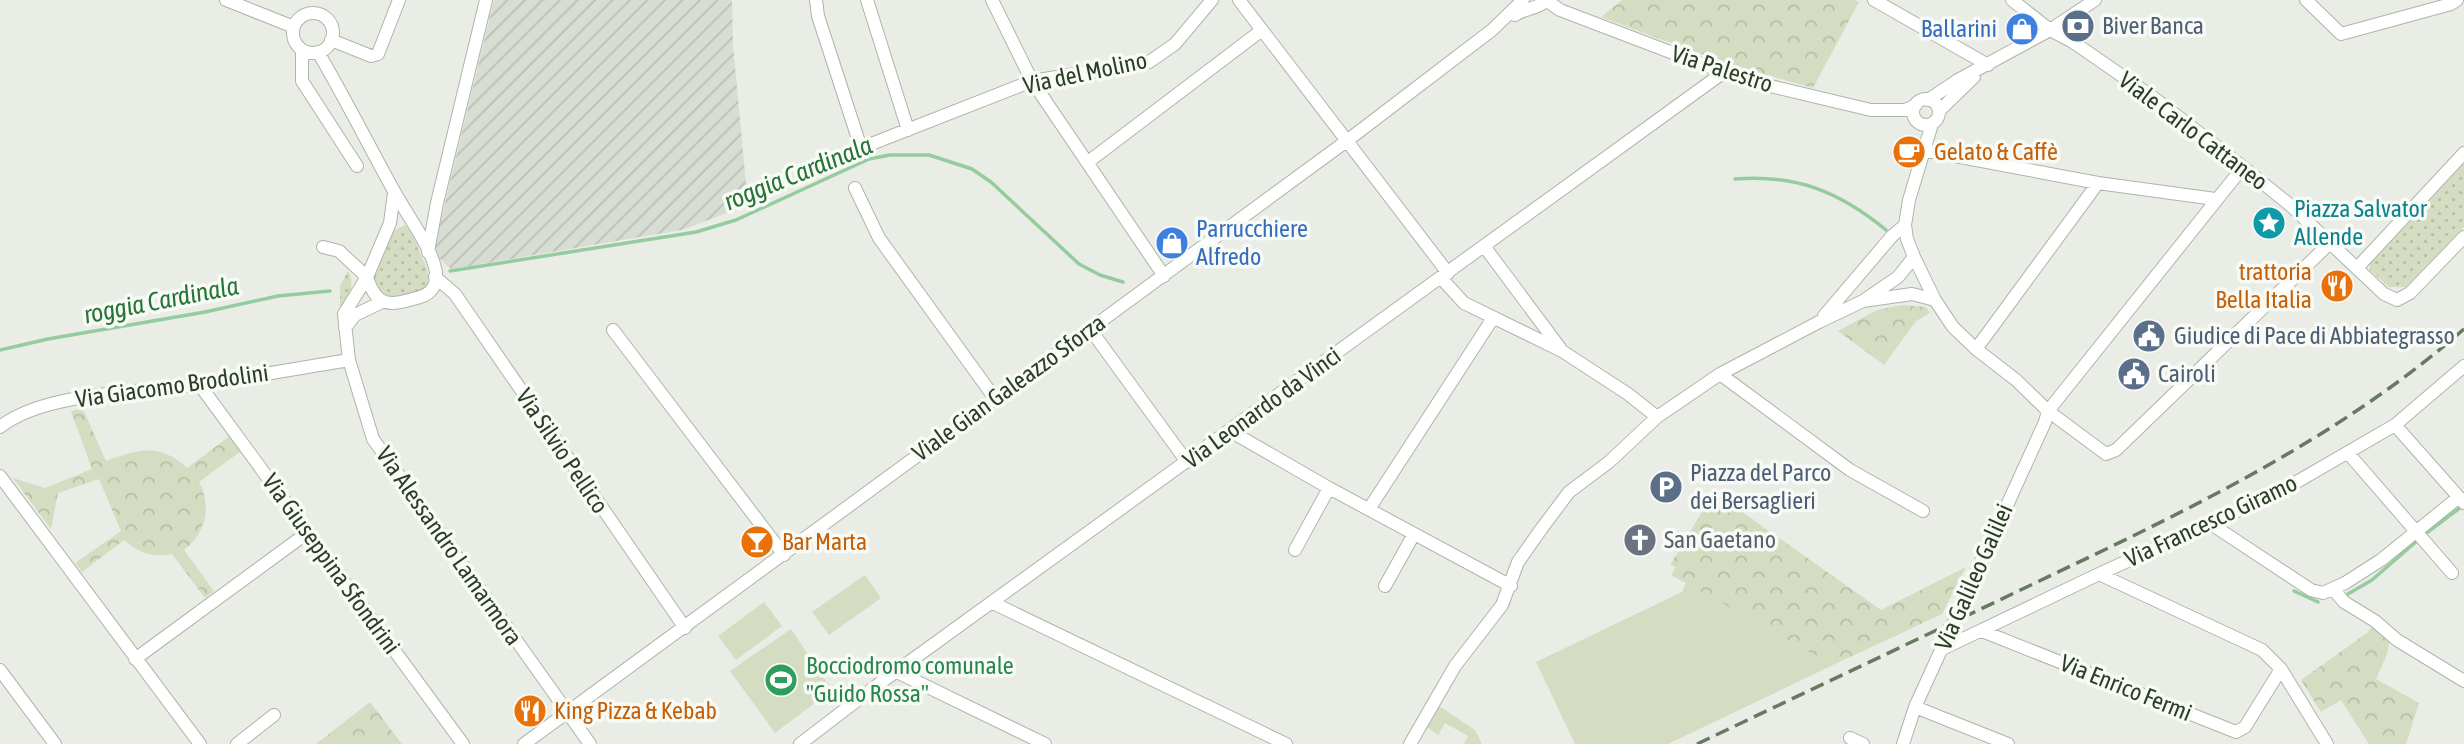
<svg xmlns="http://www.w3.org/2000/svg" width="2464" height="744" viewBox="0 0 2464 744" font-family="'Asap Condensed',sans-serif">
<defs>
<pattern id="industrial-furrows" width="10" height="10" patternUnits="userSpaceOnUse" patternTransform="scale(1.75)"><rect width="10" height="10" fill="#d8ddd4"/><path d="M-1 1l2-2M0 10L10 0M9 11l2-2" fill="none" stroke="#babfb6"/></pattern>
<pattern id="grass-dots" width="8" height="8" patternUnits="userSpaceOnUse" patternTransform="scale(1.75)"><rect width="8" height="8" fill="#d4dcc1"/><path d="M2 2h.1M6 6h.1" fill="none" stroke="#b6bea6" stroke-width="1.8" stroke-linecap="round"/></pattern>
<pattern id="forest-crowns" width="20" height="18" patternUnits="userSpaceOnUse" patternTransform="scale(1.75)"><rect width="20" height="18" fill="#d4dcc1"/><path d="M2 6a3 3 0 1 1 6 0M12 15a3 3 0 1 1 6 0" fill="none" stroke="#b6bea6"/></pattern>
</defs>
<rect width="100%" height="100%" fill="#e9ede6"/>
<path fill="url(#industrial-furrows)" d="M494,0H732L733,45L748,205L682,230L451,269L437,256L435,244Z"/>
<path fill="url(#grass-dots)" d="M2464,163V227L2406,287H2389L2370,270V264Z
M405,225C413,233 416,242 420,253C424,262 431,274 427,283C421,301 372,306 374,278C375,272 379,264 382,258C387,242 388,232 405,225Z
M348,271C357,287 347,298 340,312V286Z"/>
<path fill="url(#forest-crowns)" d="M1622,0H1854L1859,2L1813,88L1725,63L1601,17Z
M1902,305L1926,307L1930,313L1916,321L1884,365L1838,331L1877,310Z
M83,409L106,461C138,450 159,442 187,468L230,436L241,451L199,482C212,507 206,533 184,550L214,591L205,598L172,554C152,558 139,553 124,540L82,572L75,563L121,531L99,479L58,493L51,529L13,478L45,488L92,469L71,411Z
M1714,492L1881,610L1966,567L1942,614L1833,665L1671,575L1676,567L1670,565Z
M2373,625L2390,638L2387,654L2376,679L2419,703L2406,744H2369L2341,700L2321,712L2301,680L2367,633Z
M370,702L402,744H316Z"/>
<path fill="#d4dcc1" d="M865,575L881,598L829,635L812,612Z
M1686,583L1833,665L1668,744H1575L1536,662L1682,592Z
M764,602L782,626L736,660L718,636Z
M791,629L832,690L775,733L730,671Z
M1439,706L1475,730L1482,744H1464L1468,736L1445,723L1433,744L1438,735L1427,727Z"/>
<g fill="none" stroke-linecap="round" stroke-linejoin="round">
<path stroke="#94cc9f" stroke-width="3.5" d="M1735,179C1796,174 1840,192 1886,230
M450,271L696,232L736,220L869,159L890,155H929L972,169L991,182L1079,264L1100,275L1123,282
M0,350L48,339L205,312L278,296L330,291
M2425,534L2461,507
M2294,591L2318,602
M2348,594L2372,580L2418,540"/>
<defs>
<path id="minor" d="M226,0L294,27
M816,0L818,16L861,148L1032,81L1149,62L1175,44L1212,0
M867,0L908,130
M992,0L1032,81L1164,276
M1239,0L1448,273
M1546,0L1560,10L1741,79L1871,110H1905L1916,105
M1874,0L1988,65
M2012,0L2050,30L2073,42L2154,98L2243,167L2290,205L2384,294L2397,300L2410,293L2464,237
M2306,0L2341,34L2451,4L2457,0
M293 33a20 20 0 1 1 40 0a20 20 0 1 1-40 0Z
M1515,15C1525,8 1539,9 1546,0
M331,40L371,56L378,54L399,0
M302,50V81L357,166
M318,52C345,98 369,146 395,193C407,215 433,249 436,273C437,285 431,294 420,297C392,305 377,310 367,277
M1913 112a13 13 0 1 1 26 0a13 13 0 1 1-26 0Z
M1928,100L1958,80L2050,30L2095,0
M1939,111L1974,77
M1932,124L1909,200L1905,225L1907,239L1914,257L1935,300L1953,327L1976,349L2016,380L2048,411L2106,454L2116,450L2331,242
M1923,150L2098,183L2215,199
M1088,162L1262,30
M855,188L879,238L996,400
M394,193L390,223L367,277L344,314L349,360L373,439L590,744
M1484,246L1560,348
M323,247L339,251L367,277
M428,252L437,203L486,0
M2357,268L2464,153
M435,277L455,294L685,628
M1441,278L1464,303L1562,351L1628,394L1657,417
M1866,299L1898,277L1914,257
M1824,316L1892,236L1905,225
M345,328L355,315L382,302
M1090,329L1187,462
M613,330L784,555
M1976,349L2098,183
M1720,374L1850,470L1923,511
M199,384L463,744
M2395,425L2464,503
M0,427C45,391 143,393 201,384C251,377 300,368 349,360
M1230,431L1329,488L1511,586
M2348,453L2452,573
M0,476L200,744
M1369,509L1493,318
M2211,524L2311,590L2323,593L2345,583L2381,560L2459,497
M1295,550L1329,488
M2099,574L2262,650L2281,669L2327,744
M1385,586L1414,534
M2333,589L2344,602L2375,621L2397,640L2464,681
M993,603L1286,744
M1982,631L2236,732L2245,727L2281,669
M1942,649L2099,574L2281,491L2395,425L2464,366
M135,659L307,533
M0,670L55,744
M897,672L1045,744
M1915,707L2008,744
M1850,738L1863,744
M237,744L274,715
M524,744L1348,140L1492,30L1523,0
M800,744L876,686L1724,72
M1410,744L1455,666L1502,605L1518,562L1542,528L1569,492L1609,462L1657,417L1720,374L1819,322L1863,301L1912,294L1935,300
M1903,744L1915,707L2045,422L2048,411L2243,167"/>
</defs>
<use href="#minor" stroke="#adb5a9" stroke-width="14"/>
<use href="#minor" stroke="#fff" stroke-width="12"/>
<path stroke="#677961" stroke-width="3.5" stroke-dasharray="14 7" stroke-linecap="butt" d="M1697,744C1817,687 1937,630 2056,573C2199,505 2344,434 2464,329"/>
</g>
<defs>
<symbol id="bank-disc" viewBox="-11 -11 22 22"><circle r="9.5" fill="#5c6f8a" stroke="#f8faf6"/><path d="M-6-4H6V4H-6ZM0-2.3a2.3 2.3 0 1 0 0 4.6a2.3 2.3 0 1 0 0-4.6Z" fill="#fff"/></symbol>
<symbol id="shop-disc" viewBox="-11 -11 22 22"><circle r="9.5" fill="#3f7fe0" stroke="#f8faf6"/><path d="M-5-2.5h2.3a2.7 3.5 0 0 1 5.4 0H5L5.5 6h-11ZM-1.5-2.5h3a1.5 2.3 0 0 0-3 0Z" fill="#fff"/></symbol>
<symbol id="cafe-disc" viewBox="-11 -11 22 22"><circle r="9.5" fill="#e8710a" stroke="#f8faf6"/><path d="M-5.5-4.5H6V0H3Q3 3.5 0 3.5H-2.5Q-5.5 3.5-5.5 0ZM3-3.2v2h1.7v-2ZM-6 4.5H4V6H-6Z" fill="#fff"/></symbol>
<symbol id="sight-disc" viewBox="-11 -11 22 22"><circle r="9.5" fill="#0f9aa8" stroke="#f8faf6"/><path d="M0-6L1.8-2.2L6-1.7L2.9 1.2L3.7 5.4L0 3.3L-3.7 5.4L-2.9 1.2L-6-1.7L-1.8-2.2Z" fill="#fff"/></symbol>
<symbol id="restaurant-disc" viewBox="-11 -11 22 22"><circle r="9.5" fill="#e8710a" stroke="#f8faf6"/><path d="M-5-6h1v4h1v-4h1v4h1v-4h1v5L-1.5 .5V6h-2V.5L-5-1ZM5-6V6H3V1.5H1.5Q1.5-4 5-6Z" fill="#fff"/></symbol>
<symbol id="civic-disc" viewBox="-11 -11 22 22"><circle r="9.5" fill="#5c6f8a" stroke="#f8faf6"/><path d="M-.6-6.5H3V-4.5H.6V-3L4-1V1h2V6H-6V1h2V-1L-.6-3ZM-1.2 2.5V6h2.4V2.5Z" fill="#fff"/></symbol>
<symbol id="parking-disc" viewBox="-11 -11 22 22"><circle r="9.5" fill="#5c6f8a" stroke="#f8faf6"/><path d="M-3.5-5.5H1a3.5 3.5 0 0 1 0 7H-1V5.5H-3.5ZM-1-3.4V-.6H.8a1.4 1.4 0 0 0 0-2.8Z" fill="#fff"/></symbol>
<symbol id="church-disc" viewBox="-11 -11 22 22"><circle r="9.5" fill="#6b7280" stroke="#f8faf6"/><path d="M-1.2-6h2.4v3.5h3.3v2.4h-3.3V6h-2.4V-.1h-3.3v-2.4h3.3Z" fill="#fff"/></symbol>
<symbol id="bar-disc" viewBox="-11 -11 22 22"><circle r="9.5" fill="#e8710a" stroke="#f8faf6"/><path d="M-6-5H6L.8 .8V4.5H3.5V6h-7V4.5H-.8V.8Z" fill="#fff"/></symbol>
<symbol id="stadium-disc" viewBox="-11 -11 22 22"><circle r="9.5" fill="#2e9e5b" stroke="#f8faf6"/><path d="M0-5a6.5 5 0 1 0 0 10a6.5 5 0 1 0 0-10ZM-3.5-1.8h7v3.6h-7Z" fill="#fff"/></symbol>
</defs>
<g fill-rule="evenodd">
<use href="#bank-disc" x="2059" y="7" width="38" height="38"/>
<use href="#shop-disc" x="2003" y="10" width="38" height="38"/>
<use href="#cafe-disc" x="1890" y="133" width="38" height="38"/>
<use href="#sight-disc" x="2250" y="204" width="38" height="38"/>
<use href="#shop-disc" x="1153" y="224" width="38" height="38"/>
<use href="#restaurant-disc" x="2318" y="267" width="38" height="38"/>
<use href="#civic-disc" x="2130" y="317" width="38" height="38"/>
<use href="#civic-disc" x="2115" y="355" width="38" height="38"/>
<use href="#parking-disc" x="1647" y="468" width="38" height="38"/>
<use href="#church-disc" x="1621" y="521" width="38" height="38"/>
<use href="#bar-disc" x="738" y="523" width="38" height="38"/>
<use href="#stadium-disc" x="762" y="661" width="38" height="38"/>
<use href="#restaurant-disc" x="511" y="692" width="38" height="38"/>
</g>
<g text-anchor="middle" stroke-width="7" stroke-linejoin="round" paint-order="stroke">
<g font-size="24" fill="#4e5e75" stroke="#f8faf6" text-anchor="start">
<text x="2102" y="34">Biver Banca</text>
<text x="2174" y="344">Giudice di Pace di Abbiategrasso</text>
<text x="2158" y="382">Cairoli</text>
<text x="1690" y="481">Piazza del Parco<tspan x="1690" dy="28">dei Bersaglieri</tspan></text>
</g>
<g font-size="24" fill="#366cbe" stroke="#f8faf6" text-anchor="end">
<text x="1997" y="37">Ballarini</text>
<text x="1196" y="237" text-anchor="start">Parrucchiere<tspan x="1196" dy="28">Alfredo</tspan></text>
</g>
<g font-size="24" fill="#2c3e26" stroke="#f8faf6">
<text transform="translate(1722 69) rotate(18)" y="8">Via Palestro</text>
<text transform="translate(1085 73) rotate(-12)" y="8">Via del Molino</text>
<text transform="translate(2193 131) rotate(37)" y="8">Viale Carlo Cattaneo</text>
<text transform="translate(172 386) rotate(-8)" y="8">Via Giacomo Brodolini</text>
<text transform="translate(1009 388) rotate(-36)" y="8">Viale Gian Galeazzo Sforza</text>
<text transform="translate(1262 408) rotate(-36)" y="8">Via Leonardo da Vinci</text>
<text transform="translate(562 451) rotate(56)" y="8">Via Silvio Pellico</text>
<text transform="translate(2211 521) rotate(-25)" y="8">Via Francesco Giramo</text>
<text transform="translate(449 546) rotate(55)" y="8">Via Alessandro Lamarmora</text>
<text transform="translate(331 564) rotate(54)" y="8">Via Giuseppina Sfondrini</text>
<text transform="translate(1974 577) rotate(-66)" y="8">Via Galileo Galilei</text>
<text transform="translate(2126 688) rotate(22)" y="8">Via Enrico Fermi</text>
</g>
<g font-size="24" fill="#c56008" stroke="#f8faf6" text-anchor="start">
<text x="1934" y="160">Gelato &amp; Caffè</text>
<text x="2312" y="280" text-anchor="end">trattoria<tspan x="2312" dy="28">Bella Italia</tspan></text>
<text x="782" y="550">Bar Marta</text>
<text x="554" y="719">King Pizza &amp; Kebab</text>
</g>
<g font-size="24" fill="#0d838f" stroke="#f8faf6" text-anchor="start">
<text x="2294" y="217">Piazza Salvator<tspan x="2294" dy="28">Allende</tspan></text>
</g>
<g font-size="24" fill="#5b616d" stroke="#f8faf6" text-anchor="start">
<text x="1664" y="548">San Gaetano</text>
</g>
<g font-size="24" fill="#27864d" stroke="#f8faf6" text-anchor="start">
<text x="806" y="674">Bocciodromo comunale<tspan x="806" dy="28">"Guido Rossa"</tspan></text>
</g>
<g font-size="26" font-style="italic" fill="#267436" stroke="#f8faf6">
<text transform="translate(798 173) rotate(-22)" y="9">roggia Cardinala</text>
<text transform="translate(161 300) rotate(-11)" y="9">roggia Cardinala</text>
</g>
</g>
</svg>
